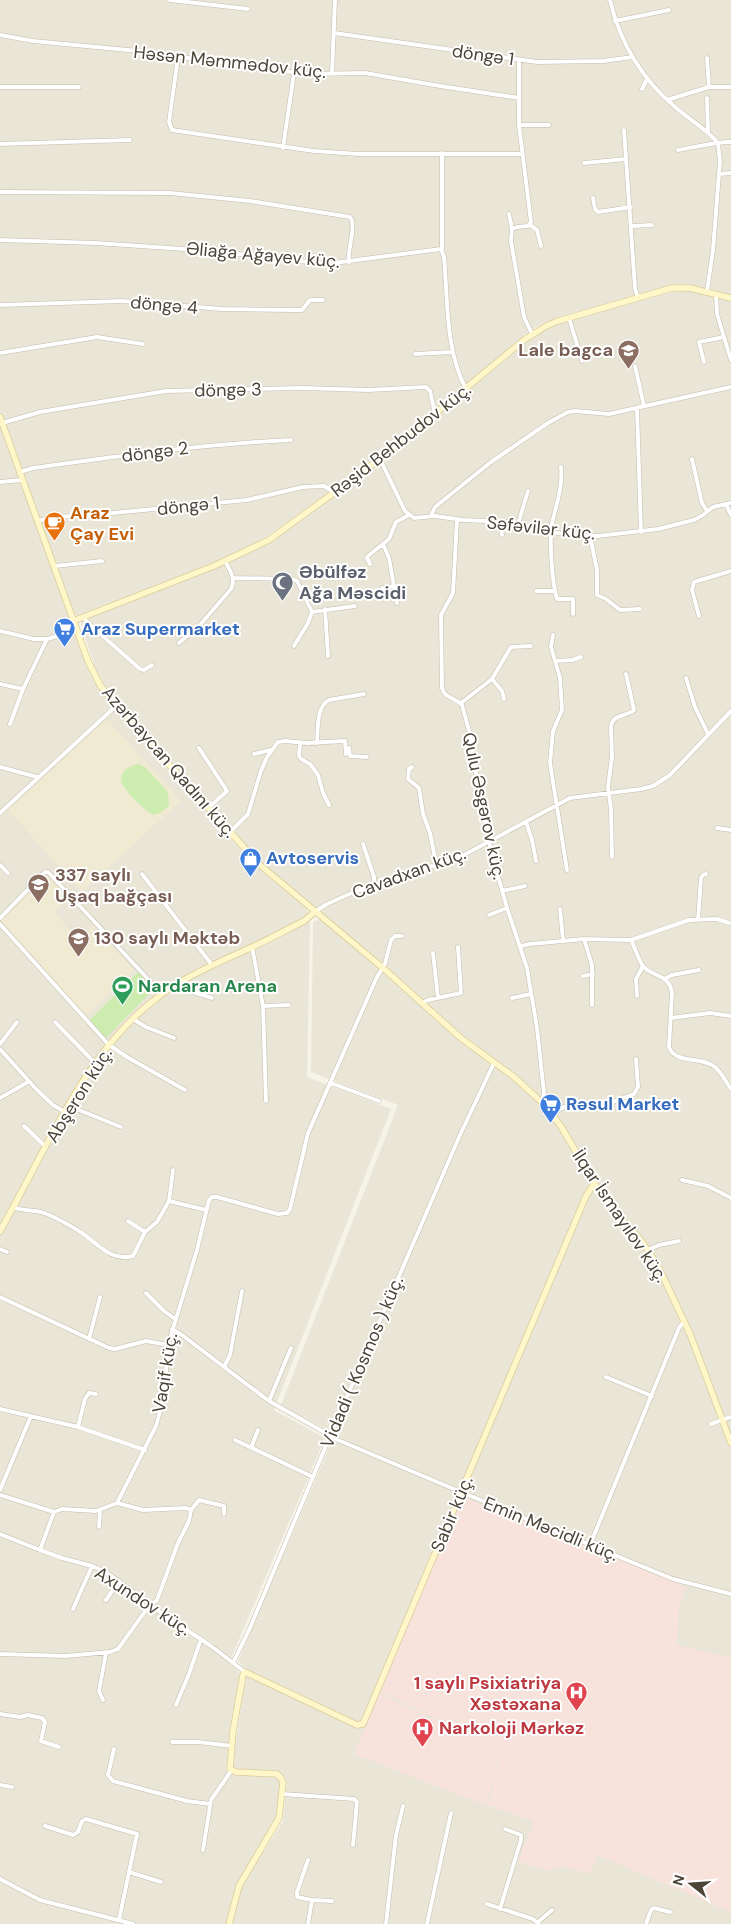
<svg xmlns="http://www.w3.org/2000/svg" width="731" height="1924" viewBox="0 0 731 1924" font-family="'DM Sans',sans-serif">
<rect width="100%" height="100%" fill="#f6f3e9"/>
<path fill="#eae6d7" d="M0,0H731V295L700,287L677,284L562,316L542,323L525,334L478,376L362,469L273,532L251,546L226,558L70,618L90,674L112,706L0,810Z
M692,290L731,300V1924H232L237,1898L245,1881L283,1821L287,1783L285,1777L281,1773L274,1771L235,1769L232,1766L247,1670L238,1661L335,1434L281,1405L398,1105L311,1072L313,922L321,919L323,913L272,872L254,854L120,705L105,687L95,668L81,624L82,620L224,564L265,544L368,471L518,349L545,330L560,323L674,291Z
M114,709L186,790L259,869L307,909L310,924L307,1077L391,1109L274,1410L325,1438L229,1663L240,1673L231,1723L226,1771L232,1775L274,1777L278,1779L280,1782L276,1819L240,1878L233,1895L226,1924H0V816Z"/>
<path fill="#f0ead2" d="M107,719L181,801L82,892L8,810Z
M48,874L70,896L54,912L77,938L93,925L134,970L86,1016L0,921Z"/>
<path fill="#f7e2dc" d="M463,1497L686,1587L679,1607L677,1645L731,1658V1912L597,1855L590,1874L561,1866L547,1871L518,1861L534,1821L487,1805L500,1769L484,1736L478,1734L476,1739L380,1691Z
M379,1693L476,1740L479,1735L484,1737L499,1770L485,1805L354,1754Z"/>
<path fill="#ccedaf" d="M139,764L145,767L168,792L169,805C164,811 160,813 154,815C145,811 128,794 123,785C116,774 129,765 139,764Z
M138,972L154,989L106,1038L90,1020Z"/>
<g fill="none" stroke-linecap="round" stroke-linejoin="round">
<defs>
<path id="street" d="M170,0L248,9
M610,0C620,42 641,78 674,106C688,119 706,128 718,143L720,161L713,250L707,292
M615,21L669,10
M334,33L537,62L603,61L633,57
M0,35L33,41L138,51L306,74L365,73L440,86L519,98
M178,57L169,122L172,130L314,151L358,154H522
M707,58L709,87
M519,61V125L531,222L528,226L517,227L512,229L511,241L524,317L532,334
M332,73L335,0
M0,87H79
M642,89L647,79
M707,98L708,132
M667,100L709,87H731
M519,125H549
M624,130L635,288L638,298
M0,144L130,140
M283,148L294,73
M678,150C692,148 719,141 731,142
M584,163L626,159
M719,174L731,173
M0,192L170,193L250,201L350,217C357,225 347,250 349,262
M593,198L595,209L598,212L631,207
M509,214L512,229
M530,225L537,230L541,246
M632,226L652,225
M0,240L96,243L213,251L326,264L441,249L444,257C448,300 445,350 466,389
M442,249V153
M716,294L717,314L731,360
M0,305L122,301L222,309L293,310H302L310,300H323
M569,318L582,361
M0,353L97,337L143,344
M415,354L453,352
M704,362L699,342L724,337
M635,366L644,406
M637,408L641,532
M2,423L40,412L166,391L302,388L368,390L426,387L430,391L435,414
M380,459L405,511L414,518L435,516L463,520L508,522L545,531L577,536H598L658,529L694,520L703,515L713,507L731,503
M692,459L702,503L707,511
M561,467C563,487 556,505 552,524C549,541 552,582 557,599H573V614
M20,472L33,468C119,456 204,444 291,440
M0,482L23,480
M726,504L731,515
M431,516L435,507L491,462L548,423L568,412L575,411L609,414L731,387
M457,520L453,593L441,615L442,688C445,699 455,697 462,705L471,738L472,753L491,851L507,908L527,968L537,1028L544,1093L542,1101
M38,521L54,517L92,515L247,500L303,487L324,486L335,493
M500,522L502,535
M518,524L528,491
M590,536L597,570V595L606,599L620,610L640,609
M383,544L389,558L397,603
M370,564L367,558L368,556L389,539L396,522L409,515
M55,566L102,561
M233,578L291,579L297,581L312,612L308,623L294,646
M383,588L394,586
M536,591H555
M325,609L328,656
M312,612L355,606
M699,616L692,590L694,582L731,571
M83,617L88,623L140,669L144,670L152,665
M0,631L34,639H47L77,631
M553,635L551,647L560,678L562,710L553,731L550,763L567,870
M179,643L199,626L231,589C236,579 230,570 225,561
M556,661L572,660L581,657
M686,678L695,707L708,734
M492,679L502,691L504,699
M0,684L23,689
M461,703L492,679L511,647L531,646
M10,724L23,689L47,639
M300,743L299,756L301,759L310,764L318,775L323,793L329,805
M317,743C318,731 316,706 329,700L364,694
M199,748L227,791L208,808
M349,748L350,756L367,757
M254,754L271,750
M0,767L37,777
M412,767L409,769L408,779L419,788L423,814L430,833L436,863
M0,813L116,706
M526,822L532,840L536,861
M717,828L731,830
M230,832L248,814L261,771L267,757L278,742L285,741L307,743L345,741L346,754
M363,844L374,877V887
M612,857L611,809L608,787L612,757L611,727C612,714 626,717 634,710L626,674
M0,865L8,873
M142,874L212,965
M502,891L525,886
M560,909L563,940
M316,911L327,904L354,892L462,856L570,798L641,789L653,786L670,775L731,711
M489,915L507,908
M0,918L45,872H48L162,994
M698,920L701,878L703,875L706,874
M0,924L109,1045L127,1057L185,1090
M584,939L592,965V1005
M631,940C635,948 638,959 643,966C653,978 669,973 672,993L669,1047C674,1063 699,1057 712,1065C722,1071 724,1080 731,1089
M521,946L530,944L584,939L631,940L689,920L717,919L729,923
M252,947L263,1006L266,1101
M433,953L438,998
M583,976L593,974
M664,979L672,975L699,970
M178,984L187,990L212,998
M637,996L636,979L643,966
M512,998L531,994
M422,1003L428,1000L461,993L458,947
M263,1006L289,1005
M671,1018L710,1013L731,1016
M133,1019L146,1027L174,1038
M55,1022L95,1063
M0,1044L17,1022
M0,1049L36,1089L53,1105L65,1112
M331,1083L379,1101
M0,1098L28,1082
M69,1106L121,1127
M552,1113L564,1107L613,1102L634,1094L638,1087L636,1059
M24,1126L46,1147
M682,1180L708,1186L731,1198
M169,1201L206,1210
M13,1207C24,1212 36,1209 47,1214C59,1219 71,1226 82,1233C98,1244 111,1262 133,1256L145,1232L157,1222L169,1201L173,1170
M128,1221L145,1232
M0,1249L7,1252
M648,1250L659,1245L679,1241
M146,1293L164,1311L175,1319
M0,1297L109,1348L115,1349L146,1341L168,1345
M172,1329L182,1335L269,1401L338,1440L461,1492L673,1579L731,1594
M89,1339L100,1297
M224,1367L230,1355L242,1291
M606,1377L652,1396
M269,1401L291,1348
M0,1409L78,1427L145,1450
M711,1424L731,1417
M78,1427L85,1399L89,1393L96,1394
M235,1440L313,1477
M251,1448L258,1430
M0,1490L31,1416
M0,1495L54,1512L40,1550L62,1558L92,1566L106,1572L164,1615L211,1646L245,1672
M191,1510L199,1500L224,1506V1514
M54,1512L62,1509L96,1511L117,1503
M99,1527L100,1511
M0,1534L40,1550
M590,1545L679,1328L684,1321
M106,1600L119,1581
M73,1609L92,1566
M0,1654L65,1656L110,1652L118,1649L146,1610L157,1600L178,1543L189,1521L191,1510L186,1508L143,1510L117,1503L156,1426L164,1397L168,1345L197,1250L209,1200L212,1197H217L278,1214L287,1213L290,1209L308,1133L377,977L385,964L391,940L395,936H402
M233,1663L250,1628L330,1436L460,1135L494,1063
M103,1700L99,1691L106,1653
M176,1705L189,1674L201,1639
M0,1714L20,1717L28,1715L42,1718L45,1722L41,1741L59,1747
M172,1742H198L232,1746
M114,1749L108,1775L113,1781L187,1801L210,1804
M0,1785L12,1787
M282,1794L354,1799L357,1802L353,1845
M45,1826L73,1835L78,1832L82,1821L86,1819L137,1834L119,1920
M203,1850L211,1800L231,1771
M308,1860L297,1892V1897L312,1900L332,1901
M129,1872L161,1882
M0,1879L40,1900L133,1924
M487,1904L533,1919L539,1924
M500,1909L521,1840V1835L505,1829
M538,1922L552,1910
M308,1924L312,1900
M386,1924L396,1835L403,1806
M427,1924L451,1813
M646,1924L651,1910L654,1908L670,1912"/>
<path id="secondary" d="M0,417L88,661L100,685L116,706L260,865L383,968L462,1039L513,1076L547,1107L562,1128L600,1193L643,1243L657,1264L690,1334L731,1443
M73,621L214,566L269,540L380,459L524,340L546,326L558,321L672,288H690L731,298
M0,1231C44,1155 82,1056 153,1001C181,978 217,963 250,948C268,940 286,930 304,921L316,911
M229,1924L239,1886L279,1818L283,1783L281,1778L277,1774L236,1772L230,1769L233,1731L243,1675L245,1672L357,1725L363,1724L586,1196L594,1184"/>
</defs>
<use href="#street" stroke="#c2bcab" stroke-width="5"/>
<use href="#secondary" stroke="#d9cc96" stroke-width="7"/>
<use href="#street" stroke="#fff" stroke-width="4"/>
<use href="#secondary" stroke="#fff6ca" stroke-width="5.5"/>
</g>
<defs>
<symbol id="school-pin" viewBox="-11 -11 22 30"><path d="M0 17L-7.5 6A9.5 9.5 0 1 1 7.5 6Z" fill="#8d6e63" stroke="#fff"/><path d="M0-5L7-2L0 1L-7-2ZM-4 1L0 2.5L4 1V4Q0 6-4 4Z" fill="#fff"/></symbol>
<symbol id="cafe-pin" viewBox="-11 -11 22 30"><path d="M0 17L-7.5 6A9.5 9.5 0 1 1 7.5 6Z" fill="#e8710a" stroke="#fff"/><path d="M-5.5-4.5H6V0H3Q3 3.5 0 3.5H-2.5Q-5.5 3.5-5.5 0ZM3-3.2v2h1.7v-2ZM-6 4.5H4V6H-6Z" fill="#fff"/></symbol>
<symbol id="mosque-pin" viewBox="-11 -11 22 30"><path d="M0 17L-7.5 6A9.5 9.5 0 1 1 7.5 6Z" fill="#6b7280" stroke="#fff"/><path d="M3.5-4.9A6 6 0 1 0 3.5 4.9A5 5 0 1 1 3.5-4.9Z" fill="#fff"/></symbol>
<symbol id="supermarket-pin" viewBox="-11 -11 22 30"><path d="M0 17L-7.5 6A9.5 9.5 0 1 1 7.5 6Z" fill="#3f7fe0" stroke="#fff"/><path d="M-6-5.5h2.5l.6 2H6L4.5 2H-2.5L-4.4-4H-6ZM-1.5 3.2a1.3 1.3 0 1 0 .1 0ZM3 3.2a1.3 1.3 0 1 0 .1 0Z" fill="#fff"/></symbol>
<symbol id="shop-pin" viewBox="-11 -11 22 30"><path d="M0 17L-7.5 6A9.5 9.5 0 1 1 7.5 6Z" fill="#3f7fe0" stroke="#fff"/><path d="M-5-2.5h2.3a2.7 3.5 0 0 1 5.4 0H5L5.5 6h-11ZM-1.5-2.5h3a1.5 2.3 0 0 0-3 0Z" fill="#fff"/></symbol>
<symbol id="stadium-pin" viewBox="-11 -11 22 30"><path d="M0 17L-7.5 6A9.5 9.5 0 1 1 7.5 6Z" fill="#2e9e5b" stroke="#fff"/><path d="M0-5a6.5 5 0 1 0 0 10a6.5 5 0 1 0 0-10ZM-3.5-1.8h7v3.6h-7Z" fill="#fff"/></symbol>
<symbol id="hospital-pin" viewBox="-11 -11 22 30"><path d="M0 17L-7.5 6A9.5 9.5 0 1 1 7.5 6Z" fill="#e0444e" stroke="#fff"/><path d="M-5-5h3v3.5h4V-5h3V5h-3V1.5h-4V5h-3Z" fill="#fff"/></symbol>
</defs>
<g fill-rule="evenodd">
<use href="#school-pin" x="616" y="338" width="25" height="34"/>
<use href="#cafe-pin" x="42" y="510" width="25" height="34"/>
<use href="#mosque-pin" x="270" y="570" width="25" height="34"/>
<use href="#supermarket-pin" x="52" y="616" width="25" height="34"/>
<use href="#shop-pin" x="238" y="846" width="25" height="34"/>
<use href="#school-pin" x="26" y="872" width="25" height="34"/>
<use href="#school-pin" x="66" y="926" width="25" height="34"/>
<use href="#stadium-pin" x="110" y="974" width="25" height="34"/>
<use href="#supermarket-pin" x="538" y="1092" width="25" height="34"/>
<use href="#hospital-pin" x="564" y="1680" width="25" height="34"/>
<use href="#hospital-pin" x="410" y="1716" width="25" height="34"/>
</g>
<g text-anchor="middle" stroke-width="4" stroke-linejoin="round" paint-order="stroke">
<g font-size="18" fill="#4b4437" stroke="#fff">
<text transform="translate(483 55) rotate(8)" y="6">döngə 1</text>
<text transform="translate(230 62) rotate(6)" y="6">Həsən Məmmədov küç.</text>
<text transform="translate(263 255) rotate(5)" y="6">Əliağa Ağayev küç.</text>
<text transform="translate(164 305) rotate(5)" y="6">döngə 4</text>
<text transform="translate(228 390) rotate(-1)" y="6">döngə 3</text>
<text transform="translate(401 440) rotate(-38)" y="6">Rəşid Behbudov küç.</text>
<text transform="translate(155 452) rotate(-7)" y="6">döngə 2</text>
<text transform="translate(188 506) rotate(-6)" y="6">döngə 1</text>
<text transform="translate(541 528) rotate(6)" y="6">Səfəvilər küç.</text>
<text transform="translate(169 762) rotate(49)" y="6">Azərbaycan Qadını küç.</text>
<text transform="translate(484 806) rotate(78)" y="6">Qulu Əsgərov küç.</text>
<text transform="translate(409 873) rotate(-20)" y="6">Cavadxan küç.</text>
<text transform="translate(79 1095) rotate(-58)" y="6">Abşeron küç.</text>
<text transform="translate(620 1216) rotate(56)" y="6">İlqar İsmayılov küç.</text>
<text transform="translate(362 1362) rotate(-67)" y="6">Vidadi ( Kosmos ) küç.</text>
<text transform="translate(165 1373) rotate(-81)" y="6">Vaqif küç.</text>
<text transform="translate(452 1514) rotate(-67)" y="6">Sabir küç.</text>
<text transform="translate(551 1529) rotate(22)" y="6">Emin Məcidli küç.</text>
<text transform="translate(143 1601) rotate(33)" y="6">Axundov küç.</text>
</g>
<g font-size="18" font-weight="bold" fill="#785e54" stroke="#fff" text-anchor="start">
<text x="613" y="356" text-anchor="end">Lale bagca</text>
<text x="55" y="881">337 saylı<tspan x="55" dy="21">Uşaq bağçası</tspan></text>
<text x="94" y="944">130 saylı Məktəb</text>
</g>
<g font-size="18" font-weight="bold" fill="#c56008" stroke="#fff" text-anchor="start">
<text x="70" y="519">Araz<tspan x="70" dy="21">Çay Evi</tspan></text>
</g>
<g font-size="18" font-weight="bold" fill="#5b616d" stroke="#fff" text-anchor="start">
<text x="299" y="578">Əbülfəz<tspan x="299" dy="21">Ağa Məscidi</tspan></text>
</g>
<g font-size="18" font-weight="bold" fill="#366cbe" stroke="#fff" text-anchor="start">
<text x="81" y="635">Araz Supermarket</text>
<text x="266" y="864">Avtoservis</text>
<text x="566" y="1110">Rəsul Market</text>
</g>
<g font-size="18" font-weight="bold" fill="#27864d" stroke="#fff" text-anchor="start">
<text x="138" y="992">Nardaran Arena</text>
</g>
<g font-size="18" font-weight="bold" fill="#be3a42" stroke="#fff" text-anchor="end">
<text x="561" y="1689">1 saylı Psixiatriya<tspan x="561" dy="21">Xəstəxana</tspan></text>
<text x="439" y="1734" text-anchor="start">Narkoloji Mərkəz</text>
</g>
</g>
<g transform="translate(691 1884) rotate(287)" stroke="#ffffff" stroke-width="4" paint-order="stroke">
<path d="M0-4L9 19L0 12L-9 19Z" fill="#4b4437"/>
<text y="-8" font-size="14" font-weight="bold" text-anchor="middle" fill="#4b4437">N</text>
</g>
</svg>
